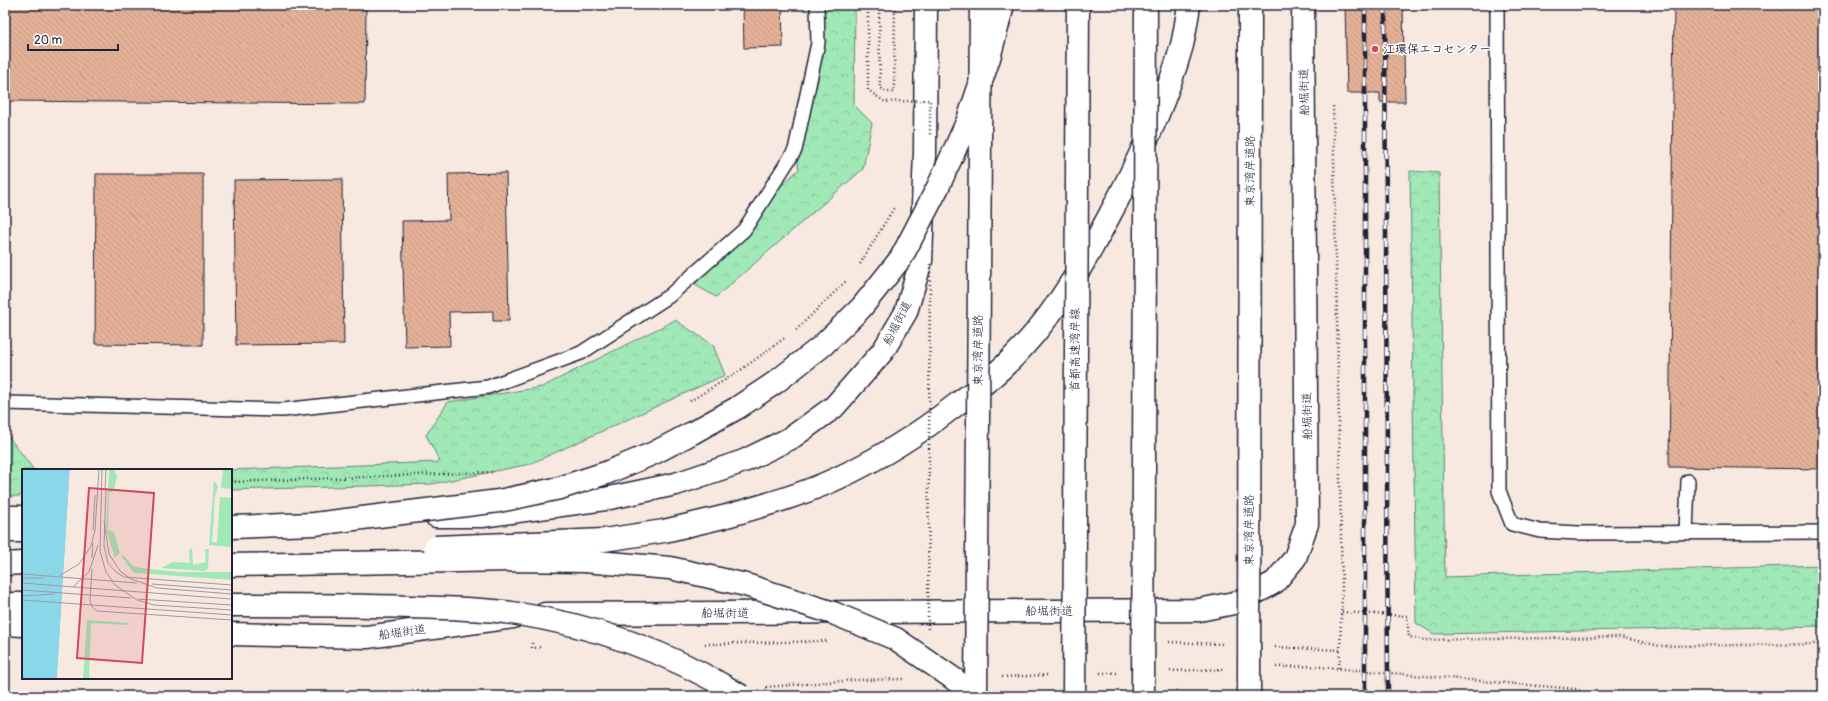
<svg xmlns="http://www.w3.org/2000/svg" width="1828" height="701" viewBox="0 0 1828 701" font-family="Pangolin,'Klee One',sans-serif">
<defs>
<pattern id="forest-crowns" width="20" height="18" patternUnits="userSpaceOnUse"><rect width="20" height="18" fill="#a0e8b6"/><path d="M2 6a3 3 0 1 1 6 0M12 15a3 3 0 1 1 6 0" fill="none" stroke="#8ac79d"/></pattern>
<pattern id="building-back-hatch" width="6" height="6" patternUnits="userSpaceOnUse"><rect width="6" height="6" fill="#e4b197"/><path d="M-1 5l2 2M0 0l6 6M5-1l2 2" fill="none" stroke="#c39883"/></pattern>
</defs>
<rect width="100%" height="100%" fill="#f7e8e0"/>
<filter id="ink" filterUnits="userSpaceOnUse"><feTurbulence type="fractalNoise" baseFrequency=".025" numOctaves="2"/><feDisplacementMap in="SourceGraphic" scale="8" xChannelSelector="R" yChannelSelector="G"/><feConvolveMatrix kernelMatrix="1 2 1 2 8 2 1 2 1" color-interpolation-filters="sRGB"/></filter>
<g filter="url(#ink)">
<path fill="url(#forest-crowns)" stroke="#618578" d="M821,5H855L854,105L872,123L863,169L716,297L695,285L707,256L799,169L792,133L818,80Z
M1410,171L1439,173L1445,577L1823,565V626L1434,634L1416,623Z
M675,320L713,345L725,375L530,464L432,484L231,490V470L440,462L426,435L448,402L542,387Z
M5,432L34,470H23V496H5Z"/>
<path fill="url(#building-back-hatch)" stroke="#22223b" d="M5,5H366L365,104L5,101Z
M743,5H782L783,47L744,48Z
M1345,5H1403L1405,102H1380V93H1347Z
M1674,5H1823V469L1669,467Z
M506,173L509,321H493V311L449,312L450,346L405,347L402,221L449,220L448,174Z
M96,174H203V345L95,344Z
M342,179L344,344L236,345L234,180Z"/>
<g fill="none" stroke-linecap="round" stroke-linejoin="round">
<defs>
<path id="service" d="M1497,5L1499,491L1512,524L1540,531L1578,533L1823,532
M5,403L283,410L488,387L581,353L669,296L744,230L795,150L818,43L817,5
M1686,533L1688,481"/>
<path id="primary" d="M436,516H482L605,499L676,484L744,461L791,438L834,407L883,351L906,312L921,261L925,151L926,5
M5,517H23
M545,614L1199,610L1239,602L1275,582L1295,558L1307,524L1303,5
M5,624L23,625
M231,634L367,637L513,617"/>
<path id="motorway" d="M723,517C762,506 802,495 838,478C881,458 920,433 957,404C980,388 1002,370 1021,349C1061,306 1090,253 1117,201C1143,151 1167,99 1182,45C1185,32 1187,18 1189,5
M5,531H23
M5,564L23,563
M5,604H23"/>
</defs>
<use href="#service" stroke="#22223b" stroke-width="16"/>
<use href="#primary" stroke="#22223b" stroke-width="25"/>
<use href="#motorway" stroke="#22223b" stroke-width="25"/>
<path stroke="#22223b" stroke-width="2.5" stroke-dasharray="1 3" stroke-linecap="butt" d="M879,5L880,87L886,92H894L895,5
M860,264L895,206
M796,330L846,281
M690,401L738,372L786,337
M231,482L495,472
M1342,612L1407,616L1409,637L1426,640L1620,637L1660,646L1823,644
M1169,642L1222,644
M532,643V648L543,647
M705,644L826,641
M1275,647L1340,650L1342,589L1333,104
M1276,667L1310,666L1575,689L1591,696
M1339,668L1340,650
M1170,671L1223,669
M1100,673H1117
M1002,677L1047,675
M766,687L854,680L905,679
M676,696L684,695"/>
<use href="#service" stroke="#fff" stroke-width="13"/>
<use href="#primary" stroke="#fff" stroke-width="22"/>
<use href="#motorway" stroke="#fff" stroke-width="22"/>
<defs>
<path id="rail" d="M1365,5V696
M1385,5L1388,696"/>
</defs>
<use href="#rail" stroke="#22223b" stroke-width="4.5"/>
<use href="#rail" stroke="#fff" stroke-width="3" stroke-dasharray="9" stroke-linecap="butt"/>
<defs>
<path id="trunk-bridge" d="M976,696L981,5
M1249,696L1250,5"/>
<path id="motorway-bridge" d="M231,527L314,524L499,501L560,488L606,473L654,453L692,433L737,408L776,382L822,346L861,308L901,258L938,187L968,120L989,58L1003,5
M435,547L604,540L664,531L723,517
M231,565L511,560L584,561L670,568L746,585L833,613L896,639L954,679L974,696
M231,605C291,605 350,605 410,607C443,608 479,608 512,613C595,625 670,652 741,696
M1074,696L1078,5
M1143,696L1146,5"/>
</defs>
<use href="#trunk-bridge" stroke="#22223b" stroke-width="25" stroke-linecap="butt"/>
<use href="#motorway-bridge" stroke="#22223b" stroke-width="25" stroke-linecap="butt"/>
<path stroke="#22223b" stroke-width="2.5" stroke-dasharray="1 3" stroke-linecap="butt" d="M868,5V90L885,102L930,100V137
M928,629L930,264"/>
<use href="#trunk-bridge" stroke="#fff" stroke-width="22"/>
<use href="#motorway-bridge" stroke="#fff" stroke-width="22"/>
</g>
</g>
<circle fill="#d1495b" stroke="#fff" stroke-width="1.5" cx="1375" cy="49" r="4"/>
<g text-anchor="middle" stroke-width="3" stroke-linejoin="round" paint-order="stroke">
<g font-size="12" font-weight="bold" fill="#22223b" stroke="#fff" text-anchor="start">
<text x="1383" y="53">江環保エコセンター</text>
</g>
<g font-size="12" fill="#22223b" stroke="#fff">
<text transform="translate(1304 92) rotate(-91)" y="4">船堀街道</text>
<text transform="translate(1250 171) rotate(-90)" y="4">東京湾岸道路</text>
<text transform="translate(897 323) rotate(-63)" y="4">船堀街道</text>
<text transform="translate(978 350) rotate(-90)" y="4">東京湾岸道路</text>
<text transform="translate(1075 350) rotate(-90)" y="4">首都高速湾岸線</text>
<text transform="translate(1307 416) rotate(-91)" y="4">船堀街道</text>
<text transform="translate(1249 530) rotate(-90)" y="4">東京湾岸道路</text>
<text x="1049" y="615">船堀街道</text>
<text x="725" y="617">船堀街道</text>
<text transform="translate(402 632) rotate(-8)" y="4">船堀街道</text>
</g>
</g>
<g transform="translate(22 469)">
<rect width="210" height="210" fill="#f7e8e0"/>
<path d="M87,0H92L95,7L92,21L87,24L86,61L92,63L98,84L93,89L84,61ZM192,11L196,18L193,27L190,73L210,75V78L187,76ZM170,79L171,96L184,93L183,80H187L186,99L183,102L139,99L151,93L168,94L167,81ZM101,86L111,97L119,99L157,103H210V111L115,104L111,103L100,88ZM65,151L107,154V156L69,154L67,210H61Z" fill="#a0e8b6"/>
<path d="M201,0H210V20L199,19ZM198,28L210,29V75L195,74Z" fill="#a0e8b6"/>
<path d="M0,0H48L35,210H0Z" fill="#8ad7e9"/>
<path d="M50,0L37,210H35L48,1Z" fill="#f7e8e0"/>
<path fill="none" stroke="#a2999e" stroke-width="1" d="M80,0L78,82L84,103L93,116L115,131L132,136L210,141M84,19L82,77L86,94L94,103L102,108L210,116M83,21L84,0M82,52L87,85L98,102L109,110L135,119L210,125M71,61L73,26M70,89L71,74M70,100L68,131L70,138L75,142L210,151M0,105L115,114M37,107L57,95L69,77L73,61L77,0M0,109H22M0,114L210,130M130,115L210,121M51,118L67,103L76,76M0,121L109,129M0,127L33,125M116,130L210,136M0,131L210,146"/>
<path fill="#d1495b" fill-opacity="0.15" stroke="#d1495b" stroke-width="2" d="M67,19L132,24L120,194L55,189Z"/>
<rect width="210" height="210" fill="none" stroke="#22223b" stroke-width="2"/>
</g>
<rect width="1828" height="701" fill="none" stroke="#fff" stroke-width="20"/>
<rect x="10" y="10" width="1808" height="681" fill="none" stroke="#22223b" stroke-width="1.5" filter="url(#ink)"/>
<path d="M28 44v6h90v-6" fill="none" stroke="#22223b" stroke-width="2"/>
<text x="34" y="44" font-size="12" fill="#22223b" stroke="#ffffff" stroke-width="3" paint-order="stroke">20 m</text>
</svg>
